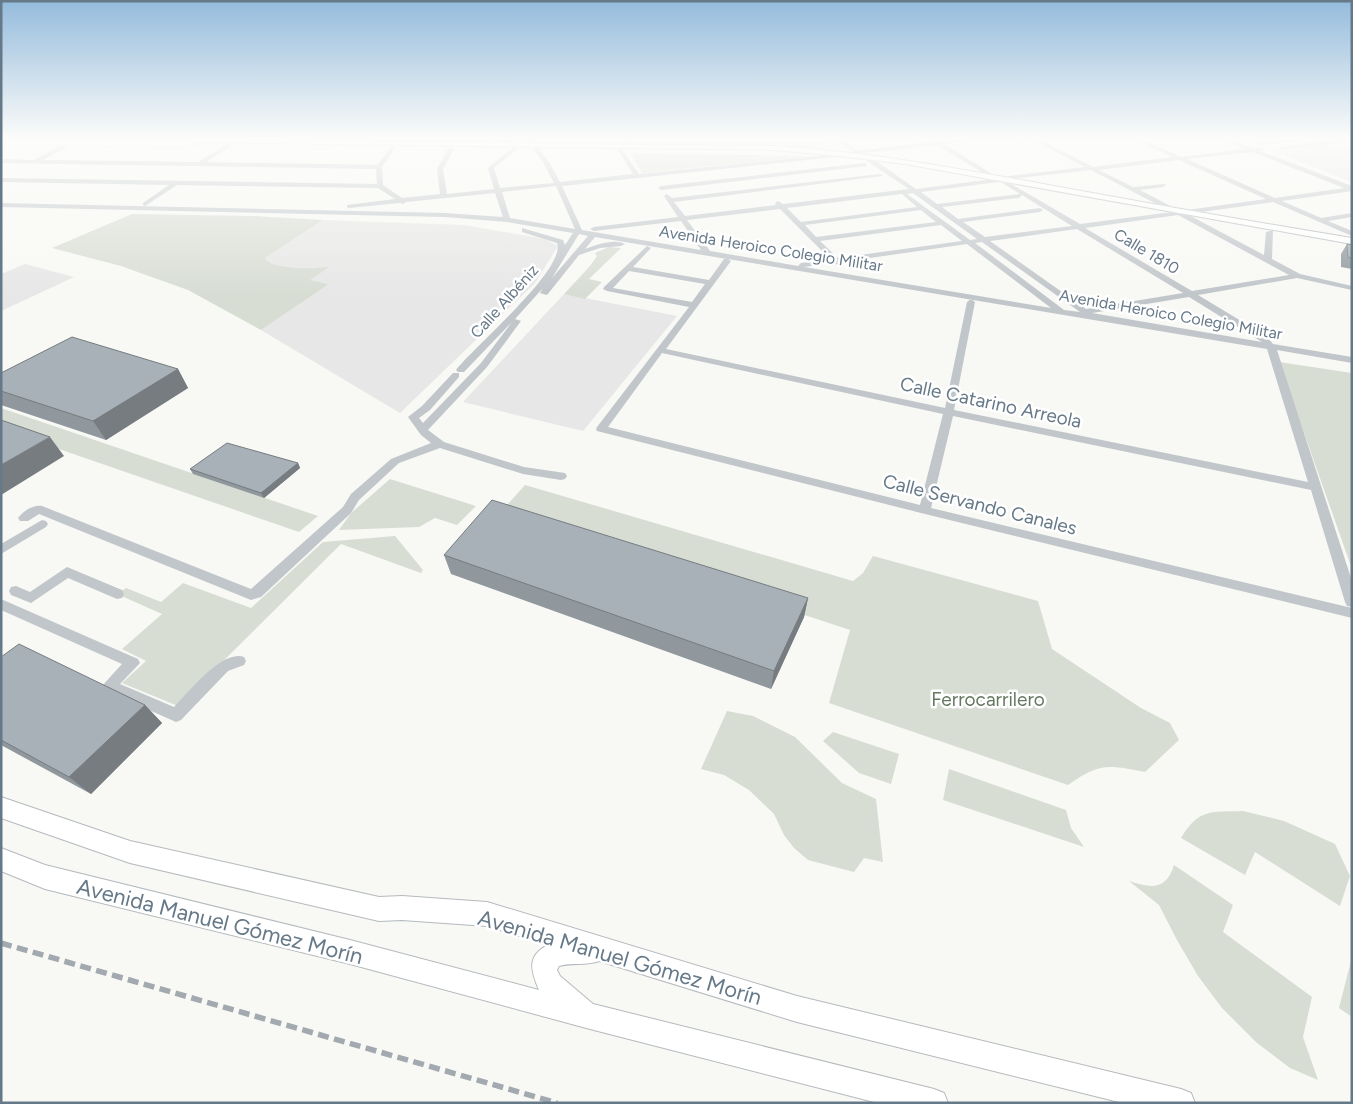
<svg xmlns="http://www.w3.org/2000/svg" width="1353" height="1104" viewBox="0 0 1353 1104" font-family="Figtree,sans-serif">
<rect width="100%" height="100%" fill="#f8f8f5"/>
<path fill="#e6e7e6" d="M621,139H821L833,148L738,144H621Z
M1352,141V182L1273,151Z
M323,220L464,225L545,239L558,246L535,283L400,413L261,330L329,284L309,280L328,267H283L269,263L266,261L265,258Z
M25,264L74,277L1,311V274Z
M564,294L677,316L583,431L463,402Z"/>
<path fill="#d8ddd4" d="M1241,139H1319L1261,146Z
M630,153L813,156L642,173Z
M132,214L252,216L323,220L265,258C271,271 316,267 329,267L310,280L329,284L261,330L188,290L121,266L52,248Z
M609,247L621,248L589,279L602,282L585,299L564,294L590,266L597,256L595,253Z
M1279,362L1352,373V569Z
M1,408L318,516L299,532L1,429Z
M390,479L476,506L457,525L435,518L419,527L339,530L351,513Z
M525,485L853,581L863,573L873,556L1038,601L1052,649L1141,708L1170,723L1179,740L1145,772C1109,765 1100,762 1068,785L829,703L850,630L499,514Z
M395,536L423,570L421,573L341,544L178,706L122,683L146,661L122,649L162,614L117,594L126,588L161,602L183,583L251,608L323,542Z
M727,711L753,716L795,737L842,783L876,799L883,862L864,858L854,872L808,860L794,848L784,835L774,814L749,790L724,775L701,769Z
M833,732L899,754L891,784L859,773L823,741Z
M949,769L1066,810L1071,828L1084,847L943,800Z
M1243,811L1284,821L1335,844L1350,876L1340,906L1255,852L1245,875L1181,838C1199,808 1211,812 1243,811Z
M1174,865L1233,905L1223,932L1312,997L1303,1037L1318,1080L1290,1068L1257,1043L1222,1008L1198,976L1177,940L1159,905L1129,881C1151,888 1166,891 1174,865Z
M1352,957V1017L1339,1008Z"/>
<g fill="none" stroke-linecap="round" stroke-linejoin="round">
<defs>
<path id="major" d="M169,139L774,146C876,152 976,172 1076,190C1168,207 1260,223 1352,238V244L905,164L840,156L774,150L172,142Z
M1,797L130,841L379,897L402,896L487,902L797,996L1181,1089L1191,1093L1195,1103H1123L797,1022L599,961C586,966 573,962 559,966L557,970L560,976L593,1004L934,1089L944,1093L948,1103H878L590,1029L350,964L45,889L1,871V848L45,865L350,940L539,990C531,971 526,956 548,945L487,926L402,920L379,921L130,863L1,818Z"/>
</defs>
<use href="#major" stroke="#b4babe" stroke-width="2"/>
<path fill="#c1c6ca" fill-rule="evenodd" d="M73,139H81L43,160L198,162L229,143L231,146L206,162L377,165L392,146L395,148L382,167L383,185L402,198L440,194L437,169L448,149L451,147L454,149L443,169L447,194L494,189L488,168L512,148L517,140L494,146L491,144L508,139H524L516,150L494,168L500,188L554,183L543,162L530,145L531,139H537L536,145L549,162L560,182L633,174L618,150L621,148L639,174L837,154L835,157L562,186L582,230L701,250L681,221L594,231L590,229L594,227L678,217L664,196L667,194L672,198L880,174L883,176L674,202L685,216L776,205L775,203L778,201L783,204L909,189L834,139H841L857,151L958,139H977L944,144L997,177L998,182L921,192L937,204L1020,194L1004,184L1003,183L1006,181L1080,224L1172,212L1091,170L999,180L998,179L1001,177L1085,167L1031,139H1039L1093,167L1173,157L1133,139H1141L1181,157L1245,149L1221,139H1229L1253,148H1264V150L1260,151L1352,186V191L1282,201L1321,218L1352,213V217L1328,221L1352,231V236L1273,202L1187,214L1264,255L1266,232L1273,230L1272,259L1300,274L1352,286V290L1297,278L1198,295L1266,336L1273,344L1352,357V363L1277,350L1352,581V607L1347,606L1345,602L1311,490L953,416L931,508L1352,608V618L925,514L597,431L596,429L597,427L689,307L607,291L603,289L604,287L647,246L651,248L633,267L709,280L724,259H727L595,237L585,249C595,245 615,238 625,244L621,246L600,248L579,255L547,295L540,293L543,288L515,319L521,321L487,367L428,430L444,442L524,467L565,473L567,476L565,479L561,480L523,474L440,448L399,463L359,500L351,513L261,597L251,600L39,514L28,521H20L18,518C23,511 34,504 42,506L251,589L343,507L351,494L391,459L431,443L421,435L408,417L422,406L453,373H459V377L430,410L419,418L423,423L481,363L512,322L464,372H458L456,370C474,347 567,268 557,243L522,232V228L563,240L565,245L573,233L507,222L445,217L1,207V203L445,213L503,217L495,193L406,202L403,204L400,203L349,208L347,207V205L395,199L378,188L177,185L145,206L143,205V203L169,185L1,182V178L377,184L376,169L1,163V159L34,160ZM937,145L993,179L916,189L872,158L863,153ZM1252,152L1344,188L1275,198L1187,159ZM1179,160L1266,199L1180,211L1140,190L1163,187L1166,185L1165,184L1133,187L1099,170ZM556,186L575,229L510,218L502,192ZM913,193L977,239L970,240L907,194ZM902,194L917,207L801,222L787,208ZM1022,195L1072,226L985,237L963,222L1040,212L1043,210L1040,208L958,219L942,207L1019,198ZM780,209L830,259L801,263L798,266L710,251L687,220ZM921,210L936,222L816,237L805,225ZM1178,215L1289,275L1192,291L1085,228ZM941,225L962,241L838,258L820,241ZM1077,229L1183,293L1086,309L990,241ZM579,234L588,236L552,278ZM982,242L1080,312L1064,310L975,243ZM967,244L1051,308L804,267L834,263L840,266L844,264L842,262ZM728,259L1267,349L1308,482L954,410L975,302L971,299L967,302L945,408L666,349L731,261ZM629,271L705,284L692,302L613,288ZM1189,297L1262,342L1092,313ZM662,353L943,414L920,505L608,427Z
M1338,139H1352V141L1281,150L1278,148Z
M204,142L206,145L179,147L176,145Z
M865,163L867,166L661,190L658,188L661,186Z
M42,520L46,521L48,524L46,527L1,554V544Z
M67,567L122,590L124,594L122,598L117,599L68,578L31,603L11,595L9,591L11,587L16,586L30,592Z
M1,599L138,659L140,663L120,684L174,707C188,693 222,649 244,657L246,661L244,665L228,671L181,720L176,722L104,690L102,686L122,664L1,610Z"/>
<use href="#major" fill="#fff" fill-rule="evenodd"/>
<path stroke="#a2aab0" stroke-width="5.5" stroke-dasharray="11 5.5" stroke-linecap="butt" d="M1,943L557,1103"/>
<defs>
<path id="major-bridge" d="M1,140L191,143"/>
</defs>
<use href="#major-bridge" stroke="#b4babe" stroke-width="10" stroke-linecap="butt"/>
<use href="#major-bridge" stroke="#fff" stroke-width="9"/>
</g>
<path fill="#90989d" d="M1347,244L1352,245V269L1341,267V254Z
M178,369L188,388L106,440L1,405V373Z
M298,463L300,468L264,498L193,474L190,469Z
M444,555L808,598L804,617L771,689L451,574Z
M1,657L145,705L162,723L91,794L1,745Z"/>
<path fill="#767c80" d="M178,369L188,388L106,440L93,421Z
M50,437L64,456L1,495V465Z
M298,463L300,468L264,498L261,493Z
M808,598L804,617L771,689L774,671Z
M145,705L162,723L91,794L69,777Z"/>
<path fill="#a8b1b7" stroke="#767c80" d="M1347,244L1352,245V258L1348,257Z
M72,337L178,369L93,421L1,391V373Z
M1,420L50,437L1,465Z
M227,443L298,463L261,493L190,469Z
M492,500L808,598L774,671L444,555Z
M19,644L145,705L69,777L1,740V657Z"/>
<linearGradient id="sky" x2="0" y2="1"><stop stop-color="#94bbdc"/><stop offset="0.47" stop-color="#fcfcfa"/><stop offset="1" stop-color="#fcfcfa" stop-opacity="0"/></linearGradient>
<rect width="1353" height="294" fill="url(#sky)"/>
<g text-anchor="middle" stroke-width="5" stroke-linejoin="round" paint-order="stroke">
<g font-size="16" fill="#667988" stroke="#fff">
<text transform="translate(771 248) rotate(9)" y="6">Avenida Heroico Colegio Militar</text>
<text transform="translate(1147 251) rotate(31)" y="6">Calle 1810</text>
<text transform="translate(504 301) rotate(-48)" y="6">Calle Albéniz</text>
<text transform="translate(1171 314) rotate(10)" y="6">Avenida Heroico Colegio Militar</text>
</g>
<g font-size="19" fill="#667988" stroke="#fff">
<text transform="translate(991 402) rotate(12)" y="7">Calle Catarino Arreola</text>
<text transform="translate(980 504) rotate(14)" y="7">Calle Servando Canales</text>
</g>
<g font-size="19" fill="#667961" stroke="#fff">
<text x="988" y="706">Ferrocarrilero</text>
</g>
<g font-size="22" fill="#667988" stroke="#fff">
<text transform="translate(220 921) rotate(14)" y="8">Avenida Manuel Gómez Morín</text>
<text transform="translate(620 957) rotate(16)" y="8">Avenida Manuel Gómez Morín</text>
</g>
</g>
<rect width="1353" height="1104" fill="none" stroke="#667988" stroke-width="5"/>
</svg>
